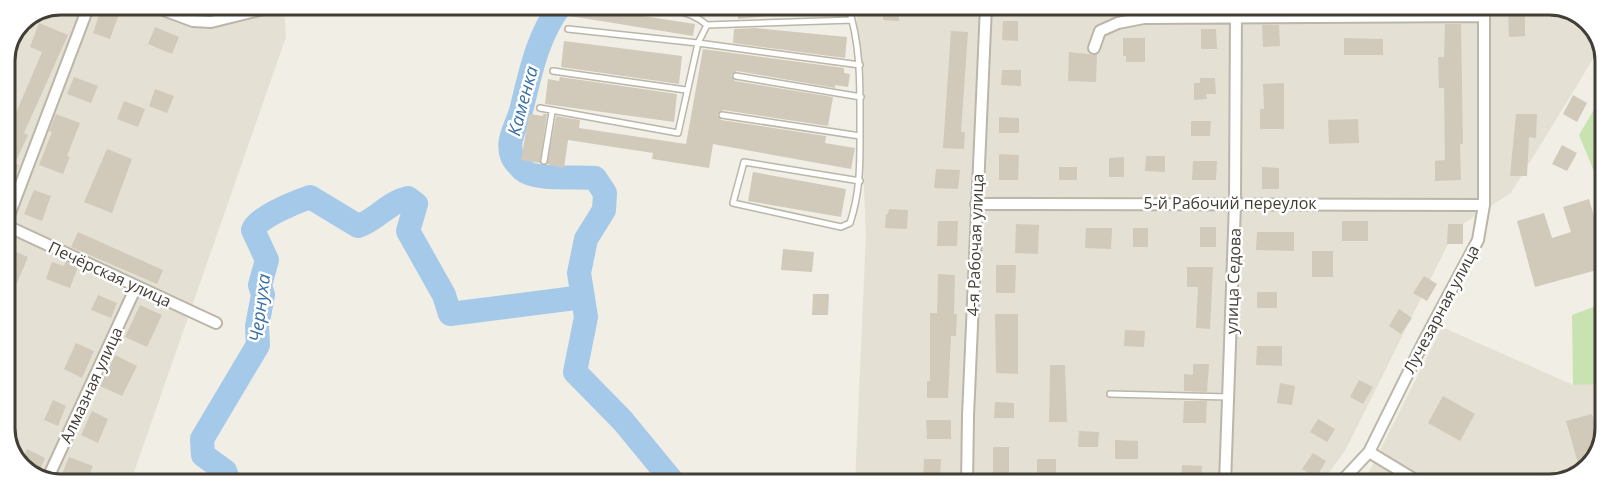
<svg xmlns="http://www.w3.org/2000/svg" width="1610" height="489" viewBox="0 0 1610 489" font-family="'Open Sans',sans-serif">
<rect width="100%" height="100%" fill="#f1eee5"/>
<path fill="#e4e0d3" d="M61,5H284L286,37L132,478L123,483L46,482L18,465L5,432V61L21,21Z
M856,6L1564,7L1592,24L1601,46L1511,193L1456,228L1346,449L1321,484H855L866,234Z
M1442,327L1573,385L1604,384L1603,443L1584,473L1549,484H1363Z"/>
<path fill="#c8e2b1" d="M1605,91V180L1598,181L1579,135Z
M1604,303V384L1573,385L1572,315Z"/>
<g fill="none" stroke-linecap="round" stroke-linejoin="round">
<path stroke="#a5c9e9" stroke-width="24" d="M561,5C537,36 530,75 521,111C517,125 506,141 512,156C513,160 520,167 523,170C535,181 578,176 595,178L605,193L604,210L586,239L579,273L586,317L575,372L623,421L674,483
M230,483L225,471L203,455L202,439L258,345L257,326L263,295L260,285L267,260L253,230C258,217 296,202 310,197L358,226C377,220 388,202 408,198L416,204L408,231L444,295L450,314L583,297"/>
</g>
<path fill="#d1cabb" d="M572,5L695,24L693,36L570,16Z
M737,5L808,6V12L738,19Z
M883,6H899V21L883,20Z
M1508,6H1525V36L1509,37Z
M101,9L119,14L110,39L93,33Z
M1003,21H1018V41L1002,40Z
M39,23L68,35L24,133L28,135L15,163L19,165L5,198V125L10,127L42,52L30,47Z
M1445,24H1461L1463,144H1460L1461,180L1435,181V161L1445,160L1444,88H1439L1438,57H1444Z
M1262,25H1279L1280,46L1263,47Z
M155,27L179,37L172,54L148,44Z
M755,28L847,37L845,58L733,43L734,29Z
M1201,29H1216L1217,49H1201Z
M951,31L968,32L961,132H965L964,149L943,148Z
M1123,38H1145V62H1126V56H1123Z
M1344,38L1383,39V55H1344Z
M564,41L682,56L679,84L561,67Z
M703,49L844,68V73L850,74L848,87L835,85V88L737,71L731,75L735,81L833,97L828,126L723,110L717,115L721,120L826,136L825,143L855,148L851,169L713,144L709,168L652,159L653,153L568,140L564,168L547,164L556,116L580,120L579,128L686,144Z
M1069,52L1097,55L1096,82L1068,81Z
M1002,70H1021V86L1001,85Z
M74,77L98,86L91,103L67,94Z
M560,77L677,94L674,122L545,104L548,79L559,81Z
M1200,78H1215L1216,94H1206L1207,99L1194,100V83H1200Z
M1284,83V129H1260V109H1264L1263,84Z
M155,89L174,96L167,113L149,106Z
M1573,95L1587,103L1577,122L1563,114Z
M124,101L145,109L138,127L117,119Z
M56,114L80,123L67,156L70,157L63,174L39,165L52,132L49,131Z
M529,114L543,116V114H547L540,163L521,160Z
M1516,114H1537L1536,138L1529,137L1527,176H1510Z
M999,117L1019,118V133H999Z
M1358,119L1359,143L1329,144L1328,120Z
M1191,121H1211L1210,136H1191Z
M1562,145L1577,153L1567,171L1552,164Z
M107,149L132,159L112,213L84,202Z
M999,154L1019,155L1018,180H999Z
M1146,156H1165V172L1145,171Z
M1124,157V177H1109V158Z
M1193,161H1217L1216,180H1192Z
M1059,167H1077V180H1059Z
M1262,167L1279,168V189H1262Z
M936,169L960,170L958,189L934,188Z
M753,172L846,189L841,217L748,201Z
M34,190L51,196L42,221L24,214Z
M1589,199L1604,250V268L1535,287L1517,221L1544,213L1552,238L1571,232L1563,207Z
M889,209L908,210L907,229L885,228L886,214H888Z
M938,221H958L957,246H937Z
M1342,221H1368V241H1342Z
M1016,224L1039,225L1038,254L1015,253Z
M1448,224H1463V244H1447Z
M1200,227H1216V247H1200Z
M1086,228H1112L1111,249L1085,248Z
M1133,228H1148V247H1133Z
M78,232L163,270L157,284L71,247Z
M1257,232H1294V251L1256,250Z
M9,249L28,257L5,311V259Z
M783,249L814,252L812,272L781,270Z
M1312,251H1333V277H1312Z
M66,261L78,267L70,288L46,279L52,262L64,266Z
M996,265H1016L1015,293H996Z
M1187,267H1213L1210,329L1196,328L1198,287H1187Z
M938,274L955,275L954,314H957L956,336H951L948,398H927V381H930V313H937Z
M1424,276L1437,284L1427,301L1413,293Z
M1257,292H1277V308H1257Z
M813,294H829L828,315H812Z
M98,295L117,303L111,318L91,310Z
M140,305L162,315L147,347L125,337Z
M1399,309L1412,318L1401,334L1389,326Z
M995,314H1018V374L996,373Z
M1125,330L1145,331L1144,347L1124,346Z
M76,343L94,351L82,378L64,369Z
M1257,346H1282V366L1256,365Z
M115,355L137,366L122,396L100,386Z
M1193,364H1209L1207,392L1184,391V374L1193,375Z
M1050,365H1065L1067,422H1049Z
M1359,380L1373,387L1363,404L1350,397Z
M1280,383L1295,386L1292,405L1277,403Z
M1443,396L1475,414L1460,441L1428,423Z
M53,400L66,406L58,426L44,420Z
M1184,401H1207L1206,423H1183Z
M995,402L1014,403V418H994Z
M92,411L108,419L98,443L81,435Z
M1592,414L1601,447L1581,474L1566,421Z
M1318,419L1335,429L1327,442L1310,432Z
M926,420H951V439H927Z
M1079,431L1099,432L1098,447H1078Z
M1115,440L1138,441V459H1115Z
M993,447H1009V484H993Z
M27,449L45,458L37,477L19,466Z
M1313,453L1326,461L1316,478L1302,469Z
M69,457L93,466L86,483L62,474Z
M924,459H941L940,480H923Z
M1037,459H1056V475L1037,474Z
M1182,465L1202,466L1201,484H1181Z"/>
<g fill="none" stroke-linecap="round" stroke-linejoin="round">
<defs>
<path id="lane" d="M606,5C615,7 626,10 635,10C661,9 686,7 707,25
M848,6C861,46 860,84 860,126C860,160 861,190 850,223L841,227L733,203L744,162L860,181
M568,29L698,43L707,25L852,20
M553,71L686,90
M736,76L861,97
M540,108L678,133L698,43L860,65
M722,115L860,136
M544,161L552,112
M1110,394L1228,397"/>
<path id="street" d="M150,5L193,21L211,22L280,5
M1094,48L1100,31L1118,23L1144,18L1484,16
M976,204L1484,205
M5,225L216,323
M5,226L89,5
M1369,452L1422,484
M46,482L136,287
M967,484L968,416L986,6
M1225,484L1235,203L1236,6
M1339,484L1369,452L1423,343L1478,240L1484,205V6"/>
</defs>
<use href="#lane" stroke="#bbb6a8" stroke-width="8"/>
<use href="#street" stroke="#bbb6a8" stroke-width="14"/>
<use href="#lane" stroke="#fff" stroke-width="5"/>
<use href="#street" stroke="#fff" stroke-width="10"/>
</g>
<g text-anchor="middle" stroke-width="5" stroke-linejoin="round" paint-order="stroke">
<g font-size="16" fill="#433e35" stroke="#fff">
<text x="1230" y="209">5-й Рабочий переулок</text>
<text transform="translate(975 245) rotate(-88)" y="6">4-я Рабочая улица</text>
<text transform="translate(110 274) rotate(25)" y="6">Печёрская улица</text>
<text transform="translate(1233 281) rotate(-88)" y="6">улица Седова</text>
<text transform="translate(1441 309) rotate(-62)" y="6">Лучезарная улица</text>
<text transform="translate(91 385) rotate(-65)" y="6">Алмазная улица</text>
</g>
<g font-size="18" font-style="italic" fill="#386fa5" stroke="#fff">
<text transform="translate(523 101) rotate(-75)" y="6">Каменка</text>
<text transform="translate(260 308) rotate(-83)" y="6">Чернуха</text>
</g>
</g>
<path d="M0 0H1610V489H0ZM61 15H1549A46 46 0 0 1 1595 61V428A46 46 0 0 1 1549 474H61A46 46 0 0 1 15 428V61A46 46 0 0 1 61 15Z" fill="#fff" fill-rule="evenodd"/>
<path fill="none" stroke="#433e35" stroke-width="3" d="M61 15H1549A46 46 0 0 1 1595 61V428A46 46 0 0 1 1549 474H61A46 46 0 0 1 15 428V61A46 46 0 0 1 61 15Z"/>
</svg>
